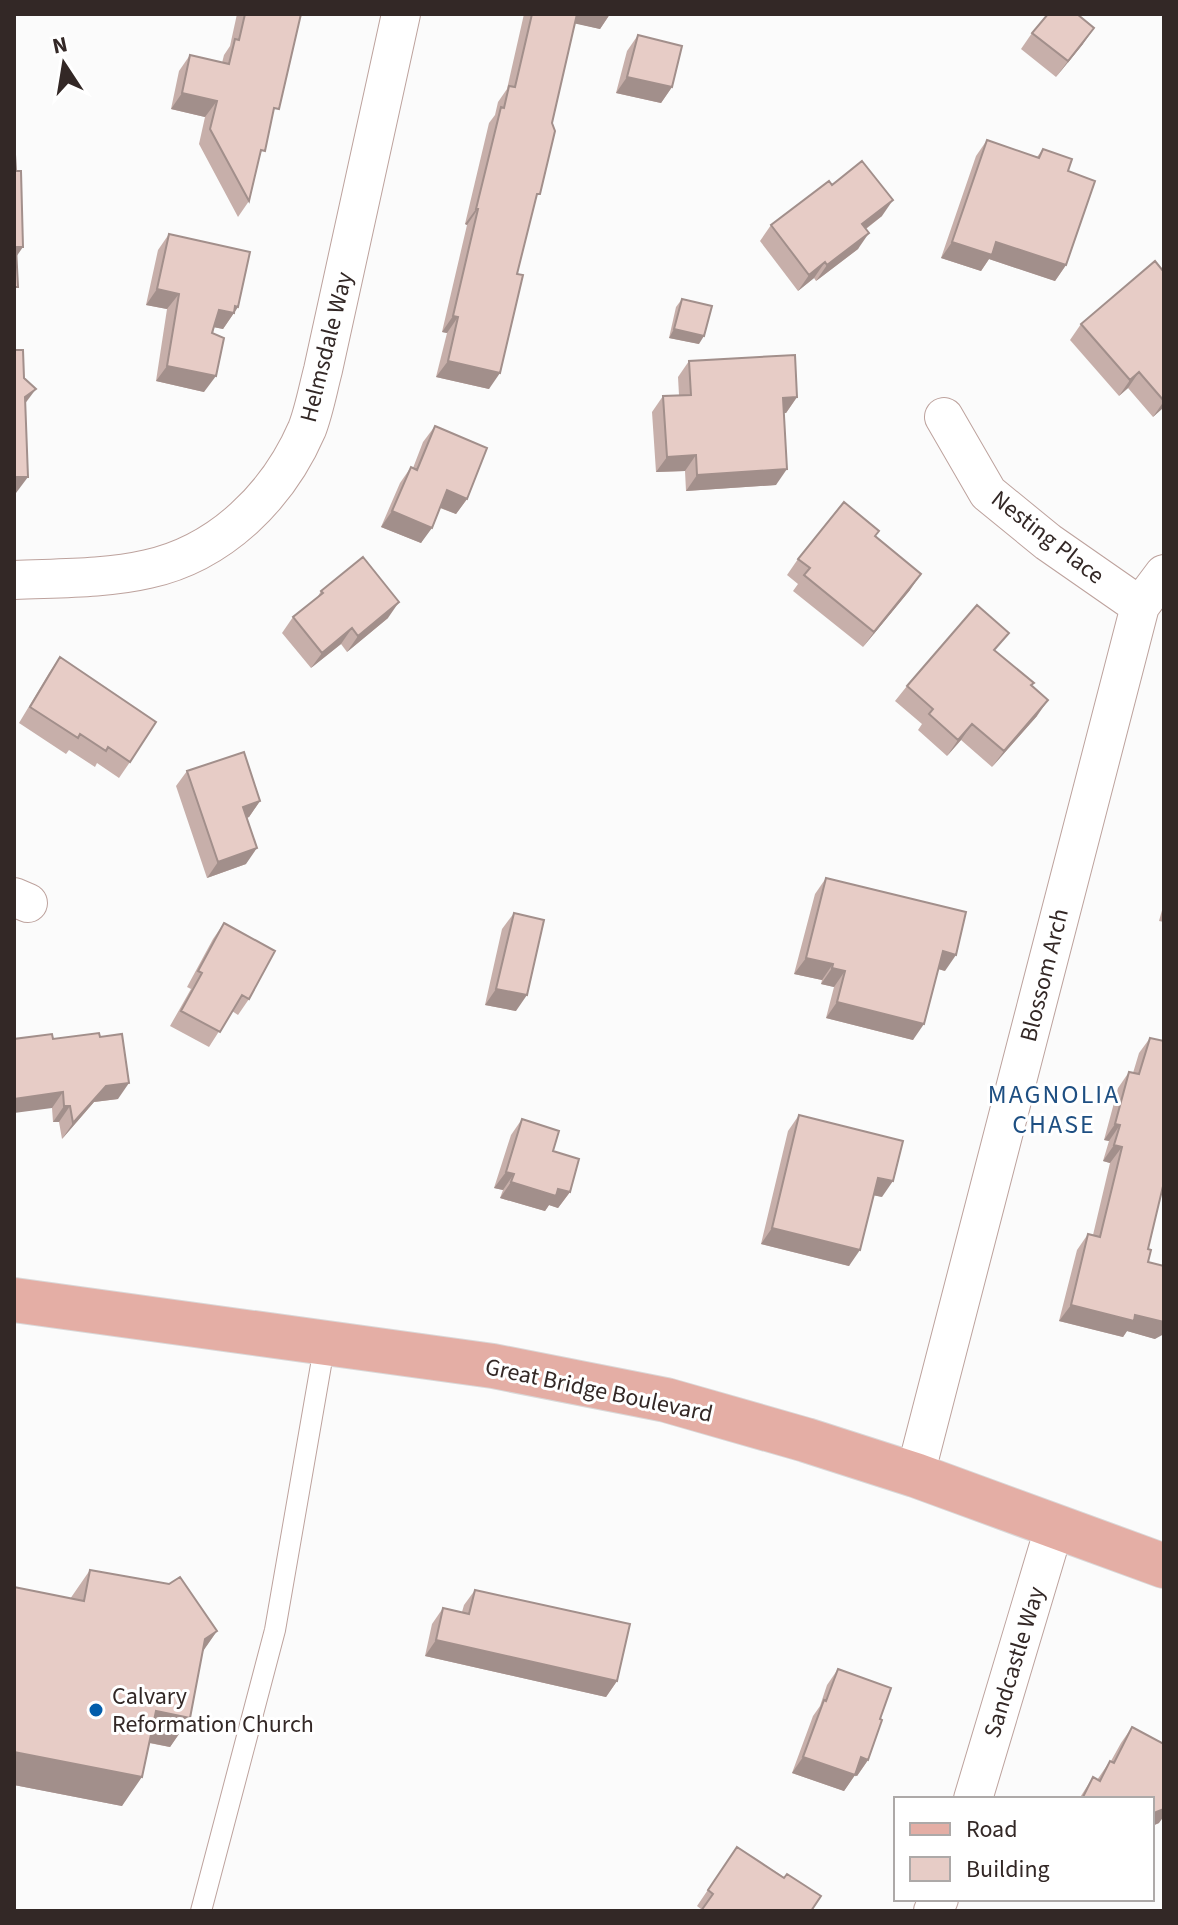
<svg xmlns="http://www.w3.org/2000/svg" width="1178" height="1925" viewBox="0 0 1178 1925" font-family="'Source Sans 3',sans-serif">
<rect width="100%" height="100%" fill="#fbfbfb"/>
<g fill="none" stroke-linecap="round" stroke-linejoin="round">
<defs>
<path id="service" d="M201,1911L275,1630L325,1342"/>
<path id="minor" d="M944,417L988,493L1048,542L1140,606
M14,580C58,578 105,579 148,569C221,553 278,496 307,429C314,411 318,389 323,370L401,14
M14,897L28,903
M915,1475L1140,606L1164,574
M973,1799L1055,1525
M933,1911L939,1899"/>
<path id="primary" d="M14,1300L493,1366L666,1400L806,1440L915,1475L1164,1566"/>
</defs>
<use href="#service" stroke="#bda29d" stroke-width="22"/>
<use href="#minor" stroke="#bda29d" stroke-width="40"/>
<use href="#primary" stroke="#dad8d8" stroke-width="46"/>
<use href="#service" stroke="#fff" stroke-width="20"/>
<use href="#minor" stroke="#fff" stroke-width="38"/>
<use href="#primary" stroke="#e4aea5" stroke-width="44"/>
</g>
<path fill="#c7afaa" d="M237,14H301L272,117L259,159L249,201L238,217L199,144L205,117L171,109L179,71L190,55L222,63L224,55L230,46Z
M524,14H610L600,29L575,23L534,203L489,389L436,377L447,333L442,332L467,225L465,224L489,123L495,115L498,102L507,89Z
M1032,33L1083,44L1056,77L1021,49Z
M638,35L672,87L661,103L616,93L627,51Z
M987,140L1037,157L1043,149L1068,171L1066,265L1055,281L989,259L981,271L941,258L976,156Z
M832,185L882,216L866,229L858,249L816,281L814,278L798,291L760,241L771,225Z
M169,234L238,307L223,329L214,327L204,392L156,381L167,309L146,305L158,250Z
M1155,261L1164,407L1153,417L1128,388L1119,396L1070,340L1081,324Z
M682,299L699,344L669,338L676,307Z
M689,361L797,397L786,413H784L776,485L686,491L685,471L656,472L652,412L663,396L679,395L678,377Z
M435,426L467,499L456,514L440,508L421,543L381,527L400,483L411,467L413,468L423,442Z
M876,536L910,590L863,647L793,591L798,584L787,575L798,559Z
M321,591L388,618L347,652L341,644L311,668L282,633L293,617L317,598Z
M996,651L1032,686L1037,716L992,767L961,740L947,756L918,730L922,724L895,701L907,686Z
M60,657L130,762L119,778L97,763L95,767L69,750L66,754L19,723L49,673Z
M187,771L260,801L249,817L247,818L246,864L207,878L176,786Z
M826,878L945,971L938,969L913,1040L826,1018L834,987L821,984L822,980L794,974L815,894Z
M1164,903V922L1159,921Z
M514,913L516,1011L485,1005L502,929Z
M224,923L249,999L238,1015L232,1011L209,1047L170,1026L191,989L187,987L213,939Z
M1150,1038L1148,1249L1155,1339L1127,1331L1123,1337L1059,1321L1077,1250L1088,1234L1093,1235L1110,1163L1103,1161L1109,1141L1104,1140L1118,1088L1129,1072L1133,1073L1139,1053Z
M53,1039L118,1099L94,1102L62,1139L59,1122H53L52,1108Z
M799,1115L882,1197L874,1195L849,1266L761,1244L788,1131Z
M522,1119L553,1151L570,1192L558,1208L549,1205L545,1211L500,1198L503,1190L494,1188L511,1135Z
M90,1570L217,1631L203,1650L190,1718L170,1747L149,1743L122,1806L14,1785V1587L70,1599Z
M475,1590L617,1681L606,1697L425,1656L432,1624L443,1608L462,1612L464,1605Z
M838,1669L880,1719L868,1760L857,1776L855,1775L844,1791L792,1773L813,1716L820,1706L827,1685Z
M1132,1727L1159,1823L1152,1826V1799H1079L1093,1777L1097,1780L1110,1761H1111L1121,1743Z
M737,1847L784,1877L821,1896L701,1909L697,1906Z"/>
<path fill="#a28f8b" d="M573,14H610L600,29L568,22Z
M1094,28L1083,44L1056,77L1068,61Z
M627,77L672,87L661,103L616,93Z
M182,93L217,101L205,117L171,109Z
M893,200L882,216L851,240L862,224Z
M476,209H478L467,225L465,224Z
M869,233L858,249L816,281L827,265Z
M952,242H996L1066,265L1055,281L989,259L981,271L941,258Z
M16,247H23L14,260Z
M825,262L814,278L798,291L809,275Z
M157,289L179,294L167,309L146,305Z
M235,306L238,307L223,329L208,326L219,310Z
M453,316L458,317L447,333L442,332Z
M674,329L704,336L699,344L669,338Z
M448,361L500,373L489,389L436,377Z
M167,366L216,376L204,392L156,381Z
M1139,372L1128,388L1119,396L1130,380Z
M36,389L24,405L25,397Z
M797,397L786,413L772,414L783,398Z
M1164,401V407L1153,417Z
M696,455L685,471L656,472L667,457Z
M787,469L776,485L686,491L697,475Z
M14,477H28L16,493H14Z
M447,490L467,499L456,514L436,506Z
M392,511L432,528L421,543L381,527Z
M921,574L910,590L863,647L874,632Z
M399,602L388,618L347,652L358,636Z
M352,628L341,644L311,668L322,653Z
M1048,700L1037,716L992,767L1004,751Z
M972,724L961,740L947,756L958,740Z
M260,801L249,817L232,823L243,807Z
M257,848L246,864L207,878L218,862Z
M943,951L956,955L945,971L932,967Z
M806,958L833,964L822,980L794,974Z
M832,968L845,971L834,987L821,984Z
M496,989L527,995L516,1011L485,1005Z
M837,1002L924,1024L913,1040L826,1018Z
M129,1083L118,1099L94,1102L62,1139L73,1123L106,1086Z
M63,1092L52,1108L14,1113V1099Z
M64,1106H70L59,1122H53Z
M1115,1124L1120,1125L1109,1141L1104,1140Z
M1114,1145L1122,1147L1110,1163L1103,1161Z
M506,1172L514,1174L503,1190L494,1188Z
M878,1178L893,1181L882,1197L867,1194Z
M511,1182L558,1189L570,1192L558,1208L549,1205L545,1211L500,1198Z
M772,1228L860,1250L849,1266L761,1244Z
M1071,1305L1135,1315L1164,1322V1334L1155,1339L1127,1331L1123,1337L1059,1321Z
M217,1631L197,1660L205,1639Z
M436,1640L617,1681L606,1697L425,1656Z
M156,1711L190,1718L170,1747L136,1740Z
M14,1752L142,1777L122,1806L14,1785Z
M803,1757L855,1775L844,1791L792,1773Z
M861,1757L868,1760L857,1776L850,1773Z
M1164,1809V1816L1159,1823L1152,1826V1818L1156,1812Z"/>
<path fill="#e7ccc6" stroke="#a28f8b" stroke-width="2" d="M245,14H301L279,109L274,108L265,151L261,150L249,201L210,129L217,101L182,93L190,55L229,64L235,39L239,40Z
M532,14H577L552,123L555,131L540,194H537L517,274L523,275L500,373L448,361L458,317L453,316L478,209H476L501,107L504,108L509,86L515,87Z
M1048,14H1077L1094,28L1068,61L1032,33Z
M638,35L682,46L672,87L627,77Z
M14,138L16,171H21L23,247H16L18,287H14Z
M987,140L1039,158L1043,149L1072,159L1068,171L1095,181L1066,265L996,242L992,255L952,242Z
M862,161L893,200L862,224L869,233L827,265L825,262L809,275L771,225L829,181L832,185Z
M169,234L250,252L238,307L235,306L234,313L219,310L212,333L224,338L216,376L167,366L179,294L157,289Z
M1155,261L1164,272V401L1139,372L1130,380L1081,324Z
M682,299L712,306L704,336L674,329Z
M14,350H23L24,378L36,389L25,397L28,477H14Z
M795,355L797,397L783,398L787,469L697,475L696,455L667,457L663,396L691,395L689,361Z
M435,426L487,448L467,499L447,490L432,528L392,511L411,467L417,470Z
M844,502L879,531L875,536L921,574L874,632L804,575L810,568L798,559Z
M363,557L399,602L358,636L352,628L322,653L293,617L323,593L321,591Z
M977,605L1009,633L994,650L1034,683L1031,685L1048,700L1004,751L972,724L958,740L929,714L933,709L907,686Z
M60,657L156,722L130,762L108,747L106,751L80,734L78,738L30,707Z
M244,752L260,801L243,807L257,848L218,862L187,771Z
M826,878L966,912L956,955L943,951L924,1024L837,1002L845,971L832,968L833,964L806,958Z
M514,913L544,920L527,995L496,989Z
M224,923L275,951L249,999L242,995L220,1032L181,1011L202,973L198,971Z
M99,1033L100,1037L122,1034L129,1083L106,1086L73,1123L70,1106H64L63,1092L14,1099V1039L52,1034L53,1039Z
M1150,1038L1164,1041V1182L1148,1249L1151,1250L1148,1262L1164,1266V1322L1135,1315L1134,1321L1071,1305L1088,1234L1100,1237L1122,1147L1114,1145L1120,1125L1115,1124L1129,1072L1139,1074Z
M799,1115L903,1141L893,1181L878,1178L860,1250L772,1228Z
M522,1119L559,1131L553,1151L579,1159L570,1192L558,1189L556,1196L511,1182L514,1174L506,1172Z
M90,1570L169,1584L180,1577L217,1631L205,1639L190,1718L156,1711L142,1777L14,1752V1587L84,1601Z
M475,1590L630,1624L617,1681L436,1640L443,1608L469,1614Z
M838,1669L891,1688L880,1719L882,1720L868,1760L861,1757L855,1775L803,1757L824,1700L826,1701Z
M1132,1727L1164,1744V1809L1156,1812L1152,1820V1799H1082L1093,1777L1100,1781L1110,1761L1114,1763Z
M737,1847L784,1878L787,1874L821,1896L811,1911H701L713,1894L708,1890Z"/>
<circle fill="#035dab" stroke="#fff" stroke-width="3" cx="96" cy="1710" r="8"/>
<g text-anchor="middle" stroke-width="6" stroke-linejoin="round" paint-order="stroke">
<g font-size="24" fill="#332826" stroke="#fff">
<text transform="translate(326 347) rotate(-76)" y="8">Helmsdale Way</text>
<text transform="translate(1048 537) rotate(38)" y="8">Nesting Place</text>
<text transform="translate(1044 975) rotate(-76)" y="8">Blossom Arch</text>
<text transform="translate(599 1390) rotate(12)" y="8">Great Bridge Boulevard</text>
<text transform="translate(1014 1662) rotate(-73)" y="8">Sandcastle Way</text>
</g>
<g font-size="24" fill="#332826" stroke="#fff" text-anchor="start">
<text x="112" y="1704">Calvary<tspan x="112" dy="28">Reformation Church</tspan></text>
</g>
<g font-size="26" letter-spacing="2" fill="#1e4f82" stroke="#fff">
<text x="1054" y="1103">MAGNOLIA<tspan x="1054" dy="30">CHASE</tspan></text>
</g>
</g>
<rect width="1178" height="1925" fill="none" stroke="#332826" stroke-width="32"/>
<rect x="894" y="1797" width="260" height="104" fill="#ffffff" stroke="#ada9a8" stroke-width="2"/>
<rect x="910" y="1823" width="40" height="12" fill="#e4aea5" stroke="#ada9a8" stroke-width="2"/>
<text x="966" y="1837" font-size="24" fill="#332826">Road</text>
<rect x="910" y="1857" width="40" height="24" fill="#e7ccc6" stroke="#ada9a8" stroke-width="2"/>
<text x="966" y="1877" font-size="24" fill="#332826">Building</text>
<g transform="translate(64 64) rotate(348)" stroke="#ffffff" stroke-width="6" paint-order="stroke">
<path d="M0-6L14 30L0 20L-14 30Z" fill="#332826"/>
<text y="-12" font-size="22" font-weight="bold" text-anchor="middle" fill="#332826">N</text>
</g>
</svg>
